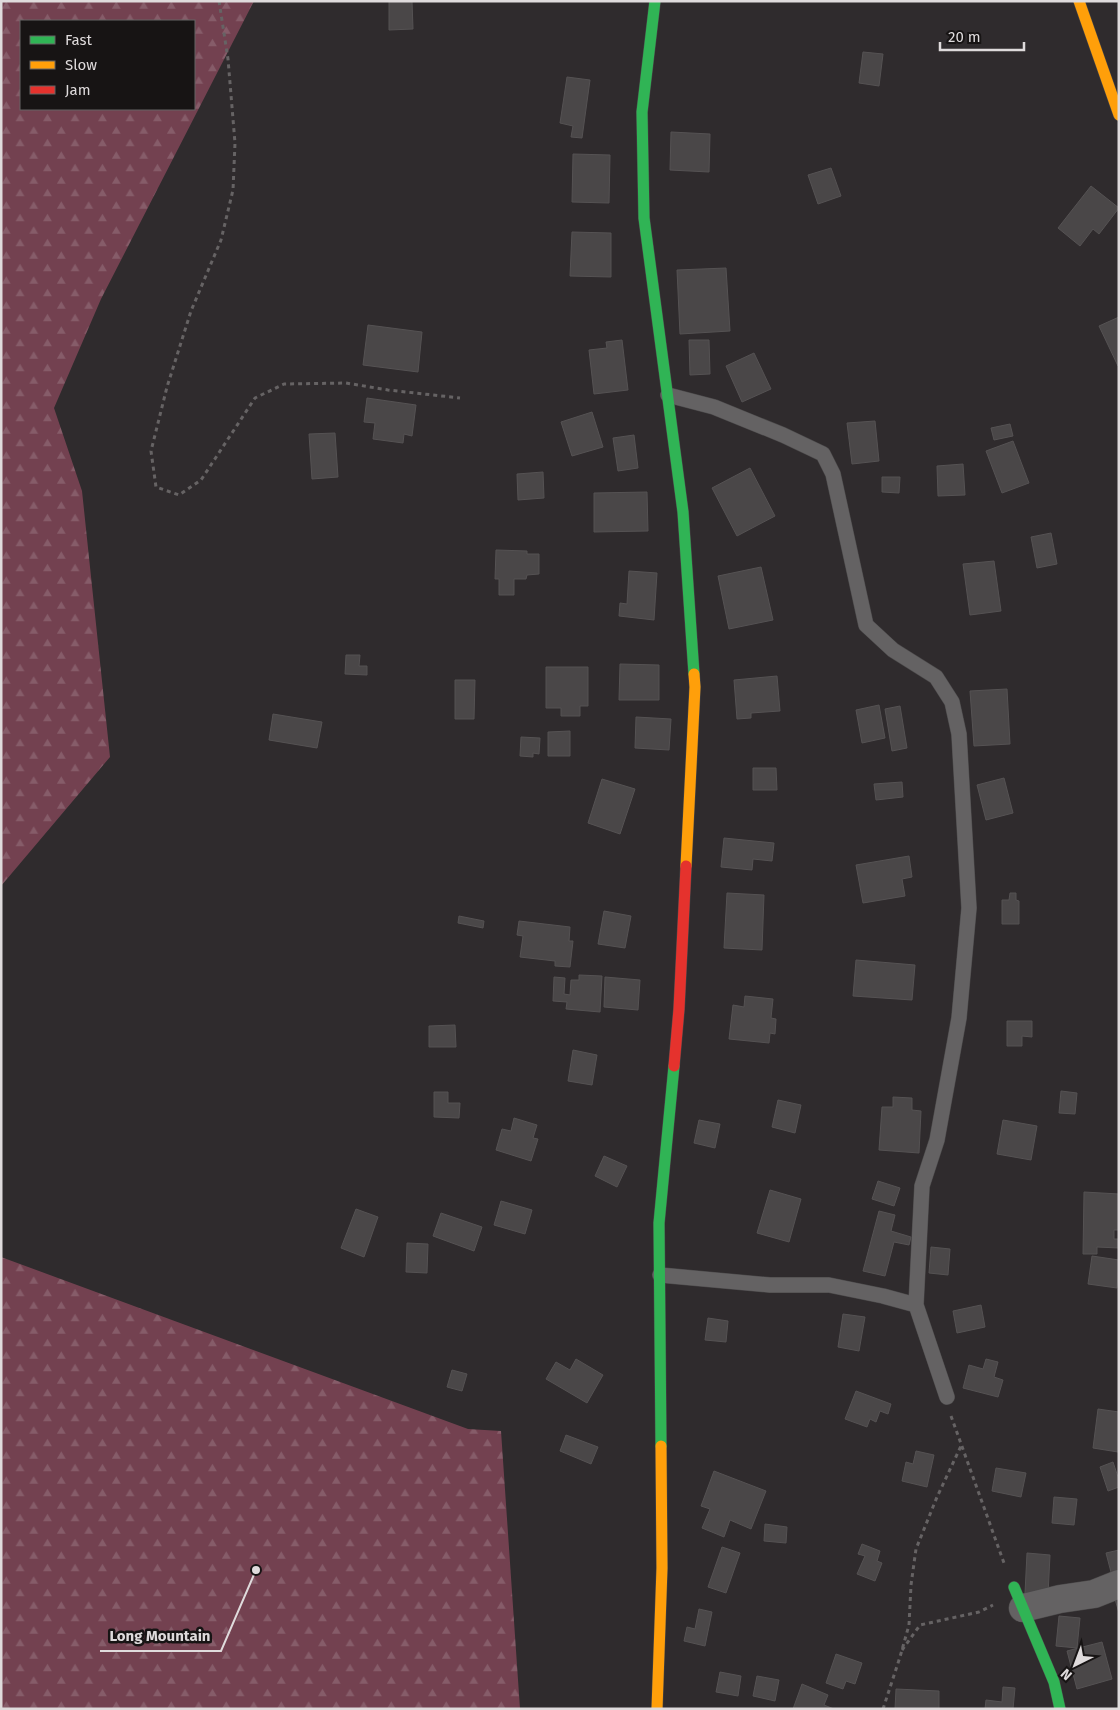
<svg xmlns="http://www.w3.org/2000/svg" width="1120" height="1710" viewBox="0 0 1120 1710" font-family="'Fira Sans',sans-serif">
<defs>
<pattern id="forest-firs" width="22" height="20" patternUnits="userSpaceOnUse" patternTransform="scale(1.25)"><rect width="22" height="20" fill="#734150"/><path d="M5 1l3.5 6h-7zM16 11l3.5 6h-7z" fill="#865c69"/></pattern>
</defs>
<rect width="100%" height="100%" fill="#2f2b2d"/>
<path fill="url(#forest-firs)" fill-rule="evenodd" d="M1,1H254L101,299L54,408L82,491L110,757L1,886ZM21,21H194V109H21Z
M1,1257L468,1429L501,1431L520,1709H1Z"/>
<path fill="#4a4748" stroke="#555253" d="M389,1H412L413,29L389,30Z
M863,52L883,54L879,86L859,83Z
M567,77L590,80L582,138L571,137L573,126L560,123Z
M671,132L710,134L709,172L670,170Z
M573,154L610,155L609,203L572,202Z
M831,168L841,196L818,204L808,175Z
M1091,186L1119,208L1099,234L1093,229L1080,246L1058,228Z
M572,232L611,233V277L570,276Z
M726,268L730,331L680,334L677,270Z
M1119,317V366H1118L1099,326Z
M368,325L422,332L418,372L363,365Z
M622,340L628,390L594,394L589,350L607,348L606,342Z
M689,340H709L710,374L690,375Z
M754,353L771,389L742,402L726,366Z
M367,398L416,405L412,436L404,434L403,443L373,439L375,423L364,422Z
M592,412L603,447L572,456L561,422Z
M875,421L879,461L852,464L847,423Z
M1010,424L1013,436L994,440L991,428Z
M335,433L338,477L312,479L309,434Z
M634,435L638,468L618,471L613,438Z
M1013,441L1029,483L1002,493L986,451Z
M963,464L965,495L938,496L937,466Z
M750,468L775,516L737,536L712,488Z
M543,472L544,498L518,500L517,474Z
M882,477H900L899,493L882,492Z
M647,492L648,531L594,532V493Z
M1051,533L1057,564L1037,568L1031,537Z
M496,550L527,551V554H539V574L527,575L526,579H514V595H499V579H495Z
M994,561L1001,611L970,615L963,564Z
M761,567L773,620L729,629L718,576Z
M629,571L657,573L654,620L619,616L620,603L627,604Z
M346,655H360L359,666H367V675L345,674Z
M620,664L659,665V700H619Z
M546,667H588V706H580V716H561V708H546Z
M777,676L780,711L751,713V718L737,719L734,680Z
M455,680H475L474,719H455Z
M1007,689L1010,744L974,746L970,691Z
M879,705L885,738L862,743L856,710Z
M900,706L907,748L892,751L885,709Z
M273,714L322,722L317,748L269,740Z
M636,717L671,719L669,750L635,748Z
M570,731V756H548V732Z
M521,737L540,738L539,754L533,753V757L520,756Z
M753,768H776L777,790H753Z
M1004,778L1013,813L986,820L977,785Z
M602,779L635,789L620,834L588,823Z
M902,782L903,797L876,800L874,784Z
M724,838L774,843L772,861L753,859L752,870L721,867Z
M909,856L912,877L902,879L905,896L863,903L856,865Z
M727,893L764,895L762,950L724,948Z
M1010,893H1016V900L1019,901V924H1002V900H1009Z
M604,911L631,916L625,948L598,944Z
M459,916L484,921L483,928L458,923Z
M519,921L570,927L569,941H573L570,967L555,966V961L520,957L523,936L517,935Z
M856,960L915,965L912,1000L853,996Z
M579,975L602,976L600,1012L566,1009L567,1002L553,1001L554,977L565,978L564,994L570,995L571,980H579Z
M605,977L640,980L638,1010L604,1007Z
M745,996L773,999L771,1018L776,1019L775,1034L770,1033L769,1043L729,1039L733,1005L744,1007Z
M1007,1021H1032V1037L1022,1036V1046H1007Z
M455,1025L456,1047H429V1026Z
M573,1050L597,1055L592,1085L568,1081Z
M1061,1091L1077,1093L1075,1114L1059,1113Z
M434,1092H448V1103H460L459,1118L434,1117Z
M893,1097L912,1098V1110L921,1111L919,1153L879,1150L882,1107H893Z
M778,1100L801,1105L795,1133L772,1127Z
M514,1118L537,1125L533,1138L538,1139L531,1161L496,1150L502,1129L511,1131Z
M699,1120L720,1124L715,1148L694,1143Z
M1003,1120L1037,1126L1031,1160L997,1154Z
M604,1156L627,1166L617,1187L595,1176Z
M878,1181L900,1188L894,1206L872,1199Z
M770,1190L801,1199L789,1242L757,1233Z
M1084,1192L1119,1194V1230H1114V1239H1119V1248L1097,1247V1254H1083Z
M501,1201L532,1210L525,1234L494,1225Z
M356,1209L378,1217L364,1257L341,1248Z
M879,1211L895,1215L891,1231L911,1237L909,1245L894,1242L885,1276L863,1271Z
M441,1213L482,1227L474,1251L433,1236Z
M407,1243L428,1244L427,1273L406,1272Z
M931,1247L950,1249L948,1275L929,1273Z
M1092,1256L1119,1260L1117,1288L1088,1284Z
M981,1305L985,1327L957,1333L953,1311Z
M843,1314L865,1317L859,1351L838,1347Z
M708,1318L728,1321L726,1342L705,1340Z
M576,1359L603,1375L587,1403L546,1379L556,1362L570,1370Z
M986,1359L998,1362L994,1377L1003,1380L998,1397L963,1388L969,1365L983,1369Z
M452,1370L467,1374L462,1391L447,1387Z
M856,1391L891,1404L888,1414L880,1411L876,1422L870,1419L867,1427L845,1419Z
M1098,1409L1119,1412L1118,1452L1093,1448Z
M566,1435L598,1447L591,1464L560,1451Z
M916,1451L934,1455L927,1487L902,1481L906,1462L913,1464Z
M1113,1462L1119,1480V1487L1108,1491L1100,1467Z
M996,1468L1026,1473L1021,1497L992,1491Z
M714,1471L766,1491L751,1529L730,1520L724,1537L702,1528L710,1509L701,1506Z
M1054,1497L1077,1499L1074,1525L1052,1523Z
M765,1524L787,1527L786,1543L764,1541Z
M862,1544L880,1551L877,1561L882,1563L875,1581L857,1574L865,1556L858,1554Z
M722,1547L740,1553L726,1593L708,1587Z
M1119,1550V1574L1112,1576L1106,1553Z
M1027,1553L1050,1555L1048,1595L1025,1593Z
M1119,1598V1613L1115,1599Z
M699,1609L712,1612L705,1646L684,1641L687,1627L695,1629Z
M1059,1616L1080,1618L1077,1648L1056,1646Z
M1102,1642L1112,1679L1077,1689L1067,1651Z
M836,1654L862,1663L855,1684L846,1681L843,1689L826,1683Z
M720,1672L741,1676L738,1696L716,1692Z
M757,1676L779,1680L775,1701L753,1696Z
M802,1684L828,1695L824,1705L834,1709H793Z
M1003,1687L1015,1688L1013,1709H985L986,1700L1002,1702Z
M896,1689L939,1691V1709H895Z"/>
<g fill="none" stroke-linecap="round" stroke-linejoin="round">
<defs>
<path id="lane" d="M668,395L714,407L783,435L823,454L833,474L866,625L893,650L936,677L952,702L959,734L969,908L959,1018L937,1140L922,1186L916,1305L947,1397
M660,1275L770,1285H829L883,1296L916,1305"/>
<path id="street" d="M1023,1608L1060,1599L1094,1594L1119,1584"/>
<path id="fast" d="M655,1L642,112L644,218L683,512L694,674
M661,1446L659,1223L674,1066
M1014,1587L1054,1682L1060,1709"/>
<path id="slow" d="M1079,1L1119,115
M686,866L695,687L694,674
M657,1709L662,1568L661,1446"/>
<path id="jam" d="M674,1066L679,1009L686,866"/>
</defs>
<use href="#lane" stroke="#4a4849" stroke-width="16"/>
<use href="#street" stroke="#4a4849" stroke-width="29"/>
<use href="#fast" stroke="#4a4849" stroke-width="12"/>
<use href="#slow" stroke="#4a4849" stroke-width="12"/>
<use href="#jam" stroke="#4a4849" stroke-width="12"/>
<path stroke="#666364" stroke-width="3" stroke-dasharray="4 4" stroke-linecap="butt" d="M219,1L228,59L235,143L233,190L221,240L191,311L167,387L151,451L156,487L179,495L201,480L255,398L284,384L346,383L388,390L460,398
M951,1416L1004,1563
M902,1650L920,1625L979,1612L993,1605
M883,1709L900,1657L909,1625L911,1585L916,1549L937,1497L961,1446"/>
<use href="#lane" stroke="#646263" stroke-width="15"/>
<use href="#street" stroke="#646263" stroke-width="28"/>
<use href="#fast" stroke="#30b455" stroke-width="11"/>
<use href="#slow" stroke="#ff9f0a" stroke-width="11"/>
<use href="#jam" stroke="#e5322d" stroke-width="11"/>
</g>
<path fill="none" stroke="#dfdbdc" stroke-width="2" d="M256 1570L221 1651H100"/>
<circle fill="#dfdbdc" stroke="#171414" stroke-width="2" cx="256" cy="1570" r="5"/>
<g font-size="15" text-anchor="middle" font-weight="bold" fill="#dfdbdc" stroke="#171414" stroke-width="5" stroke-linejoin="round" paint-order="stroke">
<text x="160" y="1641">Long Mountain</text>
</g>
<rect width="1120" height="1710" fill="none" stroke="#dfdbdc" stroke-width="5"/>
<rect x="20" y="20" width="175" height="90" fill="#171414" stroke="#676464"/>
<rect x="30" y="36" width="25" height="8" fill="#30b455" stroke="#676464"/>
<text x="65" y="45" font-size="15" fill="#dfdbdc">Fast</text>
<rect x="30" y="61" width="25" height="8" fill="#ff9f0a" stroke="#676464"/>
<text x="65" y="70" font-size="15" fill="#dfdbdc">Slow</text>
<rect x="30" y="86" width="25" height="8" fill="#e5322d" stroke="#676464"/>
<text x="65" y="95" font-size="15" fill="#dfdbdc">Jam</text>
<g transform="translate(1075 1665) rotate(222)" stroke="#171414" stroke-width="4" paint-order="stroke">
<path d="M0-4L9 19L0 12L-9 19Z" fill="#dfdbdc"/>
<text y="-8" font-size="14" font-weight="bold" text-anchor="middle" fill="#dfdbdc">N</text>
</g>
<path d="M940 42v8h84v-8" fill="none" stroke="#dfdbdc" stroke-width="2.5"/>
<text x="948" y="42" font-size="15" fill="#dfdbdc" stroke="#171414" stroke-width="4" paint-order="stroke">20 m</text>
</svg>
